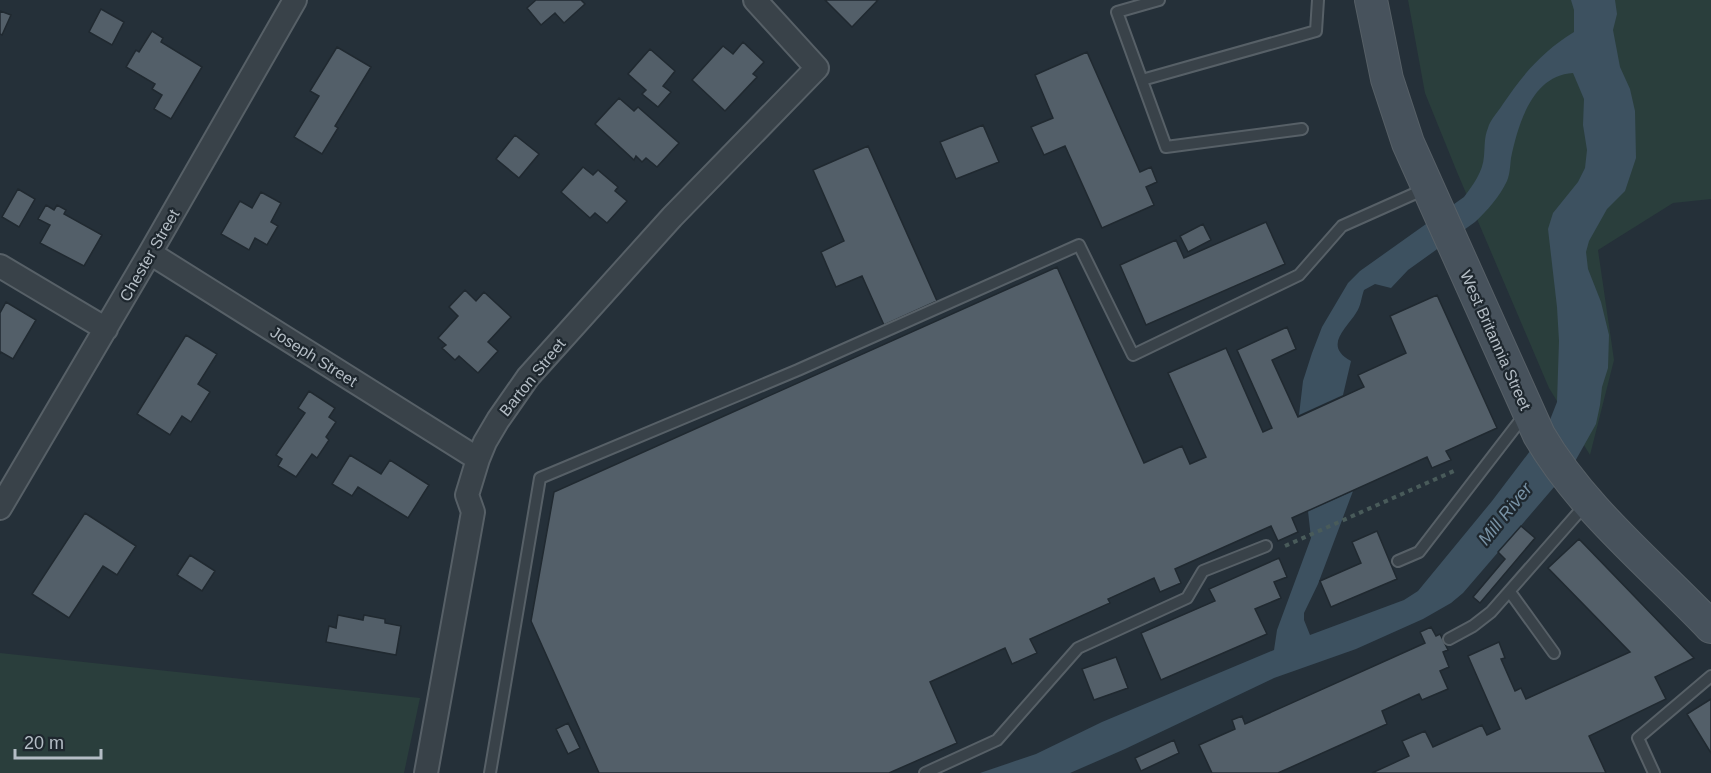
<svg xmlns="http://www.w3.org/2000/svg" width="1711" height="773" viewBox="0 0 1711 773" font-family="Arial,sans-serif">
<rect width="100%" height="100%" fill="#253039"/>
<path fill="#2a3e3c" d="M1408,0H1711V199L1673,203L1598,250L1614,360L1590,455L1549,388L1457,172L1425,93Z
M0,653L420,698L404,773H0Z"/>
<path fill="#3d5160" d="M1571,0H1615L1617,14L1613,30L1620,67L1630,89L1635,111L1636,158L1625,191L1607,209L1589,241L1586,252L1588,269L1601,302L1609,335L1608,368L1602,387L1600,405L1596,424L1573,465L1463,593L1451,603L1423,619L1356,649L1274,678L1125,749L1070,773H980L1036,754L1102,722L1274,650L1277,630L1311,538L1308,511L1353,491L1318,584L1304,613V620L1310,635L1404,600L1418,591L1492,501L1546,430L1557,402L1559,341L1557,307L1548,229L1553,213L1578,182L1585,168L1587,150L1583,125L1584,99L1573,73C1532,75 1518,125 1511,158C1510,166 1510,174 1507,181C1500,196 1487,211 1475,222L1408,270L1391,288L1375,284L1364,290C1361,298 1361,306 1356,313C1346,329 1323,346 1351,361L1343,395L1299,415L1303,381L1312,353L1322,327L1348,283L1360,271L1464,197C1473,185 1483,172 1484,156C1485,147 1484,137 1488,128C1490,120 1498,112 1503,104C1523,74 1543,51 1574,32V10Z"/>
<path fill="#535f69" stroke="#202930" stroke-width="1.5" d="M536,0H581L585,4L564,23L555,13L541,25L527,8Z
M825,0H878L852,27Z
M101,9L124,22L112,45L89,32Z
M0,11L11,15L2,35L0,34Z
M152,31L163,38L161,42L202,67L171,119L154,109L162,95L152,89L155,84L126,67L136,50L139,52Z
M743,42L764,62L753,74L757,77L725,111L692,80L723,46L733,54Z
M337,47L371,67L335,126L338,128L322,154L294,137L319,96L310,91Z
M650,49L675,71L663,86L671,92L658,107L642,94L646,90L628,74Z
M1087,52L1140,172L1151,167L1157,182L1146,187L1154,205L1102,228L1065,146L1044,155L1031,127L1053,118L1035,75Z
M619,98L634,111L638,107L679,143L657,167L646,158L642,162L636,156L634,160L595,124Z
M983,125L999,162L956,179L940,142Z
M515,135L539,154L519,178L496,159Z
M868,146L937,301L884,325L862,276L836,287L821,252L844,241L813,170Z
M583,167L593,175L598,170L618,187L615,191L627,201L607,223L595,213L590,218L561,192Z
M18,189L35,199L19,227L2,217Z
M261,192L281,203L271,222L278,226L267,245L255,238L249,250L221,234L240,201L252,208Z
M46,205L54,210L57,205L66,210L64,214L102,235L84,266L40,243L50,225L38,219Z
M1266,222L1285,264L1146,325L1120,265L1176,240L1184,258Z
M1203,224L1211,240L1188,252L1180,236Z
M1057,267L1144,463L1182,446L1190,464L1206,457L1168,373L1226,348L1263,432L1272,428L1237,350L1287,327L1296,349L1272,360L1298,417L1364,387L1358,375L1406,353L1390,316L1437,295L1497,428L1446,451L1451,460L1432,468L1427,457L1292,518L1298,532L1278,541L1271,526L1175,569L1181,583L1160,592L1154,578L1108,599L1110,603L1030,639L1037,653L1012,664L1005,648L930,682L957,743L889,773H599L531,621L554,492Z
M465,290L476,301L484,292L511,317L488,342L498,351L478,373L459,356L455,360L442,348L446,345L438,338L458,316L449,307Z
M6,302L36,320L13,359L1,352L0,354V313Z
M186,335L217,354L198,384L210,392L191,422L182,416L170,435L137,414Z
M309,391L335,408L329,417L336,422L326,437L329,440L317,458L312,454L296,477L278,466L282,459L276,455L305,413L298,408Z
M350,455L381,474L390,460L429,485L408,518L358,487L352,496L332,484Z
M85,513L136,546L117,575L103,566L69,618L32,594Z
M1521,526L1535,538L1480,603L1473,597L1505,559L1498,552Z
M1377,531L1397,579L1331,607L1320,581L1361,563L1352,542Z
M1579,539L1694,658L1655,677L1666,699L1589,736L1606,773H1372L1409,756L1402,741L1425,731L1433,747L1482,725L1487,735L1500,729L1468,656L1499,642L1505,658L1501,659L1515,691L1521,688L1526,699L1630,652L1548,568Z
M190,555L215,571L202,591L177,575Z
M1279,558L1287,577L1274,582L1281,598L1255,609L1267,634L1161,680L1141,633L1215,601L1209,589Z
M338,615L363,620L364,615L385,619V623L401,626L396,655L326,642L329,626L336,628Z
M1431,627L1436,636L1440,634L1448,650L1443,652L1449,667L1440,671L1448,689L1422,700L1419,694L1382,711L1387,724L1278,773H1212L1199,745L1235,729L1232,720L1242,716L1245,724L1425,643L1420,632Z
M1116,657L1128,688L1094,700L1082,669Z
M1711,699V753L1687,714Z
M568,723L580,748L568,754L556,729Z
M1174,740L1179,753L1141,771L1135,758Z"/>
<g fill="none" stroke-linecap="round" stroke-linejoin="round">
<defs>
<path id="lane" d="M1159,0L1117,12L1166,147L1302,129
M1142,80L1316,31L1318,0
M1398,561L1419,552L1526,413
M1510,592L1554,653
M1449,639L1473,626L1491,612L1586,504
M490,773L540,478L798,370L1079,245L1133,355L1299,275L1342,226L1425,189
M925,773L997,740L1078,648L1187,598L1203,571L1266,546
M1654,773L1638,738L1711,676"/>
<path id="street" d="M150,253L478,459
M0,266L106,329
M0,508L150,253L295,0
M426,773L473,512L467,495L478,459L485,442L498,420L528,377L672,217L817,68L755,0"/>
<path id="secondary" d="M1371,0L1387,79L1408,143L1539,435C1582,509 1652,565 1711,627"/>
</defs>
<use href="#lane" stroke="#576067" stroke-width="14"/>
<use href="#street" stroke="#576067" stroke-width="26"/>
<use href="#secondary" stroke="#576067" stroke-width="34"/>
<path stroke="#495b5a" stroke-width="4" stroke-dasharray="4.5 4.5" stroke-linecap="butt" d="M1285,546L1456,470"/>
<use href="#lane" stroke="#394249" stroke-width="10"/>
<use href="#street" stroke="#394249" stroke-width="22"/>
<use href="#secondary" stroke="#47525c" stroke-width="32"/>
</g>
<g text-anchor="middle" stroke-width="4.5" stroke-linejoin="round" paint-order="stroke">
<g font-size="16" fill="#b4bdc5" stroke="#1e272e">
<text transform="translate(149 255) rotate(-60)" y="6">Chester Street</text>
<text transform="translate(1496 340) rotate(66)" y="6">West Britannia Street</text>
<text transform="translate(314 356) rotate(32)" y="6">Joseph Street</text>
<text transform="translate(532 377) rotate(-51)" y="6">Barton Street</text>
</g>
<g font-size="18" font-style="italic" fill="#7892a5" stroke="#1e272e">
<text transform="translate(1505 514) rotate(-51)" y="6">Mill River</text>
</g>
</g>
<path d="M15 749v9h86v-9" fill="none" stroke="#b4bdc5" stroke-width="3"/>
<text x="24" y="749" font-size="18" fill="#b4bdc5" stroke="#1e272e" stroke-width="4.5" paint-order="stroke">20 m</text>
</svg>
